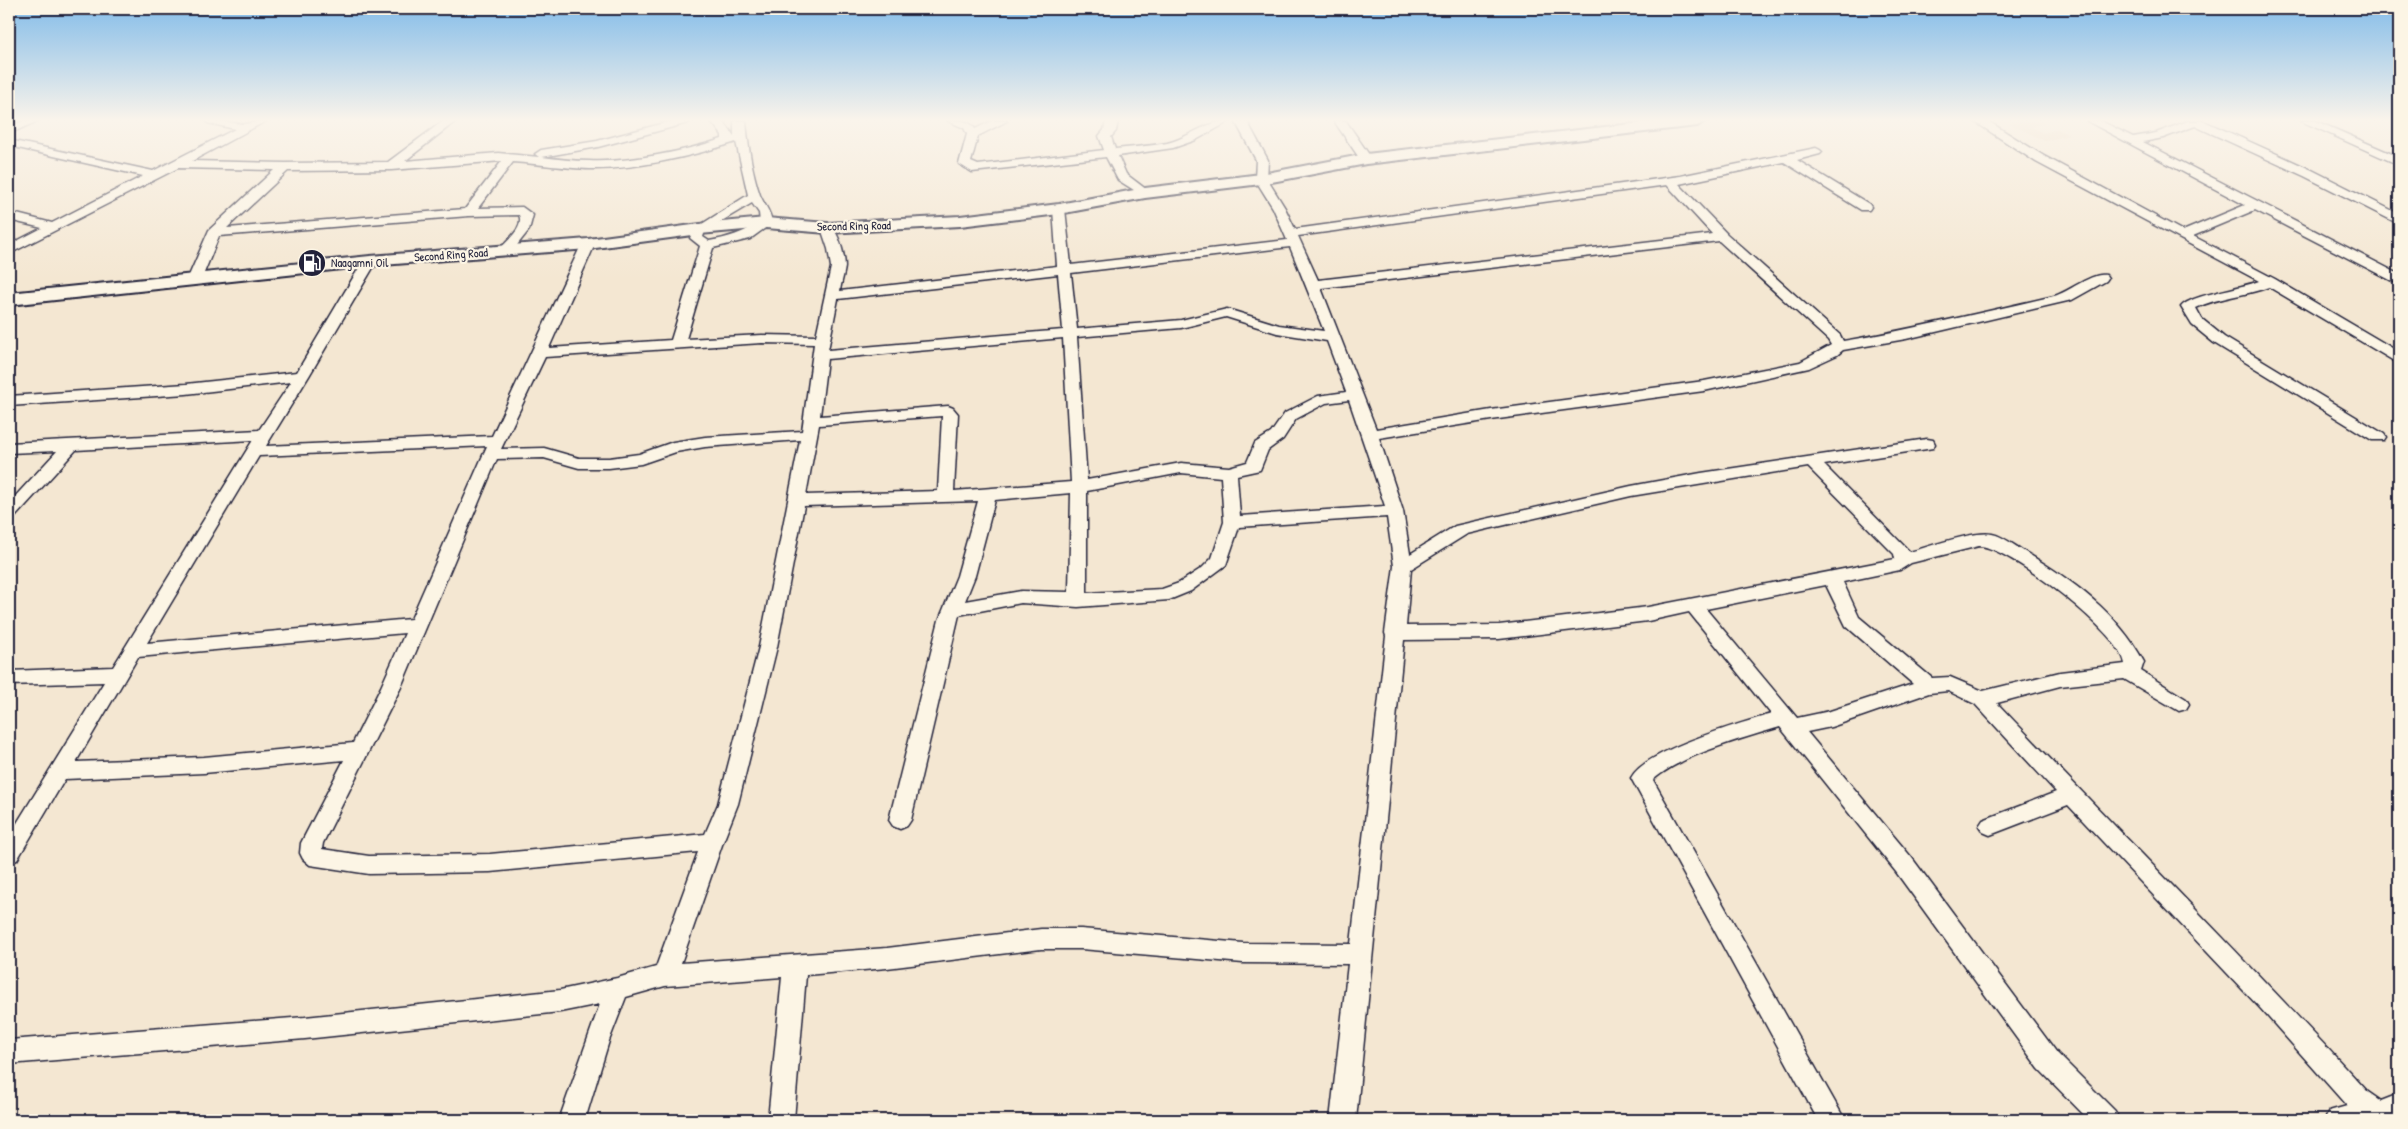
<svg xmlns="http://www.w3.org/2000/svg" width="2408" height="1129" viewBox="0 0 2408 1129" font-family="'Patrick Hand',sans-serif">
<rect width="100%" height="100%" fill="#f4e7d2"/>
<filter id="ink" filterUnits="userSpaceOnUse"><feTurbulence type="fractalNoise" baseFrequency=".02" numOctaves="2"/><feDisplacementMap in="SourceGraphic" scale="10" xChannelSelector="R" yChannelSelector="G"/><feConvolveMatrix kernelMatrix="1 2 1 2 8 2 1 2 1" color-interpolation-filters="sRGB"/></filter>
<g filter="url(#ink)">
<path fill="#ead6bb" d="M2021,121L2045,123L2031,127L2043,133L2058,129L2069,135L2045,141L2010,124Z"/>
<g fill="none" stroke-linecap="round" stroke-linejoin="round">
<defs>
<path id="street" d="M23,121H38L9,134V127Z
M206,121C219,120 230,123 242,124C249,124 257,121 266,121L192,161L285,163L388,162L443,121H456L405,161L498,153L539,157L535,154L541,150L597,141L672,121H690L688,123L598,147L542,157C558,159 573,161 589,161C628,163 685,151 722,139V135L711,121H723L734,136V121H746C748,145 752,172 760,195C764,205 771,211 772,223L750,239L713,248L686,339L762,335L816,336L831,267L828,249L821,228L827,224C838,227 845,256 845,267C844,275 841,283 840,291L1057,266L1053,209L1059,205L1065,209L1071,265L1287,240L1273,208L1255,179L1256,160L1235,121H1247L1268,160L1267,179L1285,208L1295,229L1680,176L1816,148L1820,150L1822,152L1820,154L1797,160L1869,204L1871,207L1869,210H1861L1784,162L1679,184L1727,234L1840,335L1843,341C1914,329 1984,312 2054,296C2069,292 2092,272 2106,275L2108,278L2106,281L2072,300L1906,339L1843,350L1837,355L1809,368L1704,391L1491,420L1379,438L1403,511L1410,554L1455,526L1631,486L1701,473L1927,439L1933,440L1935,444L1933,448L1927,449L1824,465L1910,552C1931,546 1972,531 1992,534C2003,536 2015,546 2025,552C2073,581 2117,612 2144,662L2141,671L2186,699L2189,704L2186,709L2179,711L2124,679L2060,686L1997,703C2120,833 2247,960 2368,1092L2381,1101L2399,1094V1119L2325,1120L2329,1111L2347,1106L2261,1009L2068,805L1990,835L1983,832L1979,826L1983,820L2056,792L1975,704L1948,691L1929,693L1831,727L1807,732L1912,858L2057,1053L2115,1111L2119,1120H2089L2039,1069L1896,872L1780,727C1744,738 1681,755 1653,780L1845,1120H1818L1631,778C1645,750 1739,724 1771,714L1689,612L1648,621L1499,639L1404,640L1356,1120H1330L1348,964L1243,963L1081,949H1041L887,968L806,975L794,1120H768L782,977L665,986L626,997L609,1041L585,1120H559L600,1004L560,1012L305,1039L9,1064V1040L305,1017L560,990L617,978L656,967L698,852L490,872L369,874L310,865L303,859L300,853L301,843L344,760L204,773L65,779L17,860L9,863V836L104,682L9,685V671L113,667L253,440L76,450L15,517L9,519V503L57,451L9,453V443L259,430L291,382L186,394L9,406V396L186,384L297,372L363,261L370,257L377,261L309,376L266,446L492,436L583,241L588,240L595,244L549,348L671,340L700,246L690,238L694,229L748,195L736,142C693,156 635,170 590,169C564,168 538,164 513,162L478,208L522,207L533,215L529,230L510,254L505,255L498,251C506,241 525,228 519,215L469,216L219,236L202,278L195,282L188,278L209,230L274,170L178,168L9,254V245L42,228L9,220V212L52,223L143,176L9,146V140L153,171L235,129L208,123ZM502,161L465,209L227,228L288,171L391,170ZM1667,185L1712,234L1318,280L1298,236ZM752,203L759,213L760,222C744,233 728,238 709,241L703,237L705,231ZM1719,241L1828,340L1831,345L1800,362L1704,381L1491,410L1376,429L1321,288ZM1290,247L1324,331L1279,325L1227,309L1181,320L1077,329L1071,273ZM1058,274L1063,330L828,350L838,299ZM1226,317L1277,333L1327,341L1346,392L1318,396L1285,413L1271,433L1255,443L1247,462L1229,467L1181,463L1087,480L1077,337L1181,328ZM1063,338L1071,482L954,491L958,414L953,408L948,406L820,416L827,359ZM762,343L814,344L802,431L705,437L673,442L639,454L609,458H579L544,448L501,449L545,357ZM1349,400L1385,506L1240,516L1237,475L1260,470L1268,450L1283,439L1296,419L1326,403ZM942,416L938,491L806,495L819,425ZM800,440L759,647L718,804L705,834L490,854L369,856L322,849L323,843L401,687L497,459L544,458L579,468H609L641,464L676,452L705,447ZM487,446L411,619L147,643L259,456ZM1808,467L1894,554L1895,559L1648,607L1499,625L1406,626L1411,569L1467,534L1488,529L1631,496ZM1181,473L1221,477L1224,522L1212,558L1202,568L1179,583L1162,589L1087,593V491ZM1071,493L1069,592L1021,591L965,601L975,576L995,500ZM978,501L957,576L939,620L889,820L893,826L900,829L907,826L911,820L959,615L1021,603L1078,607L1169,600L1191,591L1226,565L1239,527L1387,517L1394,566L1385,633L1386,636L1351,944L1243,943L1081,929H1041L887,948L681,963L723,842L738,804L777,647L804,506ZM1979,546C2008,546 2123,635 2125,664L2060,672L1983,691L1950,677L1932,678L1859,617L1843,582L1900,570L1911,563ZM1826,585L1846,626L1913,684L1830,711L1797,718L1706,609ZM405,633L381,687L353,743L204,757L76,762L138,657Z
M948,121C958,121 969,119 975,129L992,121H1007L978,136L971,162L978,165L1104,150L1099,136L1104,130L1106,121H1118L1116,131L1111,137L1115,149C1132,147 1150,146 1167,143C1189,138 1207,120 1230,121L1196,140L1173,148L1118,156L1126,174L1151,193L1145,197L1118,180L1106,157L972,172L959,164L967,134L964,128Z
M1334,121H1346L1372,159L1370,162H1362Z
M1974,121H1988L2044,156L2183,231L2245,205L2087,121H2101L2133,137L2156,133L2188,121H2204L2312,170L2399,214V223L2395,222L2304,176L2195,126L2163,138L2143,142L2399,274V283L2394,282L2255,210L2193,236L2275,279L2399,352V362L2394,361L2269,287C2245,296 2218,297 2196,308L2202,319L2224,337L2384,434L2386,437L2384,440H2372L2214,343L2192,325L2181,307C2190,295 2242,288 2259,281L2036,162Z
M2301,121H2316L2399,157V165Z"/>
<path id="secondary" d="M1658,121H1705L1697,126L1366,164L1261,184L1145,198L1059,214L960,226L827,233L766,228L700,234L588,249L370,266L9,305V293L370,256L588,239L700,224L766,218L827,223L960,216L1059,204L1145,188L1261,174L1366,154Z"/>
</defs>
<use href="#street" stroke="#22223b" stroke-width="3"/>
<use href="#secondary" stroke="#22223b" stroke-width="4"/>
<use href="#street" fill="#fcf5e5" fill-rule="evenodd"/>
<use href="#secondary" fill="#fcf5e5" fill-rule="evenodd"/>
</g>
</g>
<linearGradient id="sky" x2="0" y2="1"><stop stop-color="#83bce9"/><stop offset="0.43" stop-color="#faf4eb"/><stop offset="1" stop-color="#faf4eb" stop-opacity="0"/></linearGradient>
<rect width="2408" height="279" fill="url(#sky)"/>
<defs>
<symbol id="fuel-disc" viewBox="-11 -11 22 22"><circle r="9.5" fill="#22223b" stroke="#fcf5e5"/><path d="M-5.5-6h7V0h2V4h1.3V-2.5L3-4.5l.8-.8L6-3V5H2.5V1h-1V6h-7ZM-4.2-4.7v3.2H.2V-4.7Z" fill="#fff"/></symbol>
</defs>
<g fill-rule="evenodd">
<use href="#fuel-disc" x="296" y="247" width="32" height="32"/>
</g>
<g text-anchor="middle" stroke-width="4.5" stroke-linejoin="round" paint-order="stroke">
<g font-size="12" fill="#22223b" stroke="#fcf5e5">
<text transform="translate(854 226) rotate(-1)" y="4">Second Ring Road</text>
<text transform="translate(451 255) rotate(-4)" y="4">Second Ring Road</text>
</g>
<g font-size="12" fill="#22223b" stroke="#fcf5e5" text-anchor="start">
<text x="331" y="267">Naagamni Oil</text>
</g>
</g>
<rect width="2408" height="1129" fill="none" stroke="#fcf5e5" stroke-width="30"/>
<rect x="15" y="15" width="2378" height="1099" fill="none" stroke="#22223b" stroke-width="2" filter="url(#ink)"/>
</svg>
